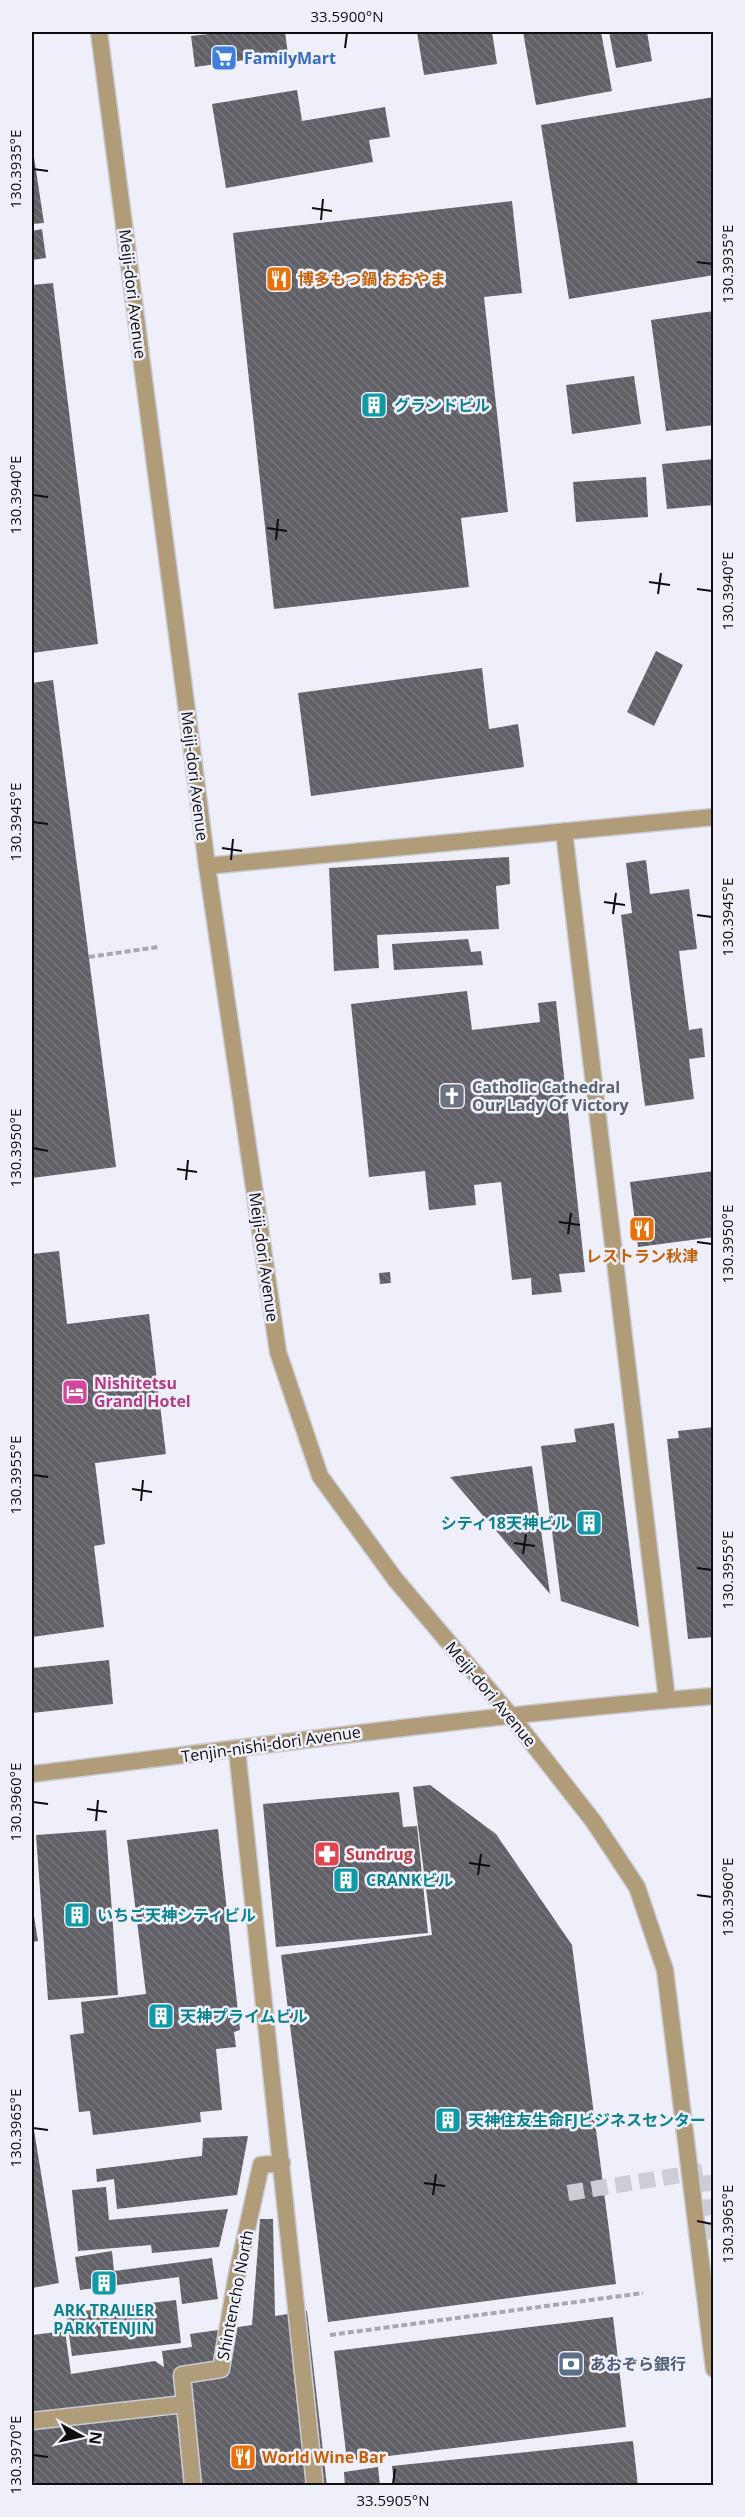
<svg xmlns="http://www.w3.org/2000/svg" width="745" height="2517" viewBox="0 0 745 2517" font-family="'Open Sans','Noto Sans JP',sans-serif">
<defs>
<pattern id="building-back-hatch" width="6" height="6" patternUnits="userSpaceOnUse" patternTransform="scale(1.5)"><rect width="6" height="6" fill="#616067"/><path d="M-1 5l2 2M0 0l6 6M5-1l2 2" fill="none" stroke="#76767b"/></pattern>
</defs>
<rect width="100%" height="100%" fill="#eeeff9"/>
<path fill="url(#building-back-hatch)" d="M226,32H285L288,54L195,67L191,36Z
M417,32H492L497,64L424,75Z
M523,32H601L612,91L536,105Z
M609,32H647L652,61L616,68Z
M297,90L302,121L385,107L390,137L369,140L373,162L226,188L212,104Z
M714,97V275L569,299L541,125Z
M32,144L44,223L32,224Z
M512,201L522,293L484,297L508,512L461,518L469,587L274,609L233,233Z
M42,229L46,258L32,260V231Z
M53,283L98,644L32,653V285Z
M714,311V425L666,431L651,320Z
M634,376L641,424L572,434L566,385Z
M714,459V505L667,509L662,464Z
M646,477L648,517L576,522L573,482Z
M656,651L683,665L654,726L627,712Z
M482,668L489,729L518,724L524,767L311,796L298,693Z
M53,680L116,1167L32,1178V683Z
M509,857L510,884L496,886L499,929L377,935L379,968L334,971L329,868Z
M646,860L650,894L689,889L697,949L679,951L689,1030L702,1028L705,1057L689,1059L694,1099L645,1106L621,915L632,913L626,863Z
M468,939L471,952L481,951L483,965L394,970L392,944Z
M467,991L472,1030L540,1022L538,1003L556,1001L585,1272L559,1274L562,1292L532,1295L531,1278L512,1280L501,1182L474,1185L476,1205L429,1210L425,1171L369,1177L351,1004Z
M714,1171V1237L638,1247L630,1182Z
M59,1251L67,1324L149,1314L166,1454L95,1463L105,1544L94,1546L104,1627L32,1637V1254Z
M390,1272L391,1283L380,1284L379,1273Z
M614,1423L639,1627L561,1601L541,1446L576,1442L574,1429Z
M714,1427V1637L688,1639L667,1439L679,1438L678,1431Z
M532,1466L550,1594L450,1477Z
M109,1660L113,1704L32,1713V1668Z
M430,1785L496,1834L572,1945L616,2284L328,2322L281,1955L432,1935L413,1787Z
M399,1792L403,1827L417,1826L428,1933L276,1947L263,1804Z
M218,1829L240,2030L234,2032L236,2047L216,2049L222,2110L200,2112L201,2122L93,2135L90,2111L79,2112L70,2035L84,2033L81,2002L146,1994L127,1840Z
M106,1830L118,1995L48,2000L36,1835Z
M32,1904L38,1941L32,1942Z
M32,2118L59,2283L32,2288Z
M248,2136L237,2195L117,2209L114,2179L97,2182L96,2169L202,2156L203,2138Z
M106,2187L109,2220L228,2209L219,2247L152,2253L151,2245L78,2251L72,2190Z
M260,2219H273L275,2316L307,2311L327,2486H32V2335L65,2331L71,2374L155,2361L164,2367L162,2351L192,2347L190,2334L252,2325Z
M112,2251L114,2271L212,2258L218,2299L182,2304L179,2277L80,2290L75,2257Z
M176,2300L181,2343L72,2356L66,2313Z
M613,2317L626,2427L347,2461L334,2351Z
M633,2441L638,2486H394L392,2466Z
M378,2467L380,2486H345L344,2472Z"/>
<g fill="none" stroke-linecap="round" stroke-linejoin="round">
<path stroke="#cccdd6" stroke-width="16" stroke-dasharray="16 8" stroke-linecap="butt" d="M568,2193L706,2171L714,2241"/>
<defs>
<path id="pedestrian" d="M237,1750L315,2486
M32,2421L185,2404
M193,2486L182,2375L221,2369L236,2279L261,2165L282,2163"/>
<path id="minor" d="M564,831L667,1700
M207,866L714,817"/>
<path id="tertiary" d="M99,32L207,866L278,1352L320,1476L395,1579L511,1716L594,1822L637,1887L665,1970L714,2369
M32,1774C259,1746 485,1715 714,1696"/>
</defs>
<use href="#pedestrian" stroke="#cacbd4" stroke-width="19"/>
<use href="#minor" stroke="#cacbd4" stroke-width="19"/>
<use href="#tertiary" stroke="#cacbd4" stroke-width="19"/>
<path stroke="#a7a8b0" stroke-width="4" stroke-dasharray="6 3" stroke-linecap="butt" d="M89,957L158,947
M330,2335L643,2293"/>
<use href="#pedestrian" stroke="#b09c79" stroke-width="16"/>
<use href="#minor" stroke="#b09c79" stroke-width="16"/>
<use href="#tertiary" stroke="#b09c79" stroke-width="16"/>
</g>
<path fill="none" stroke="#0e0e11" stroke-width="2" d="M345,48L347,33M33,169L48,171M312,208L332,211M321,220L323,199M697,262L712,264M33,495L48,497M267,528L287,531M276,540L278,519M649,582L670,585M697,589L712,591M658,594L661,573M33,822L48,824M222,848L242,851M231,860L233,839M604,902L625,905M613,914L616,893M697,915L712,917M33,1148L48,1151M177,1169L197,1172M186,1180L188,1160M559,1222L580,1225M568,1234L571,1213M697,1242L712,1244M33,1475L48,1477M132,1489L152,1492M141,1501L143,1480M514,1543L535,1546M523,1554L526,1534M697,1568L712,1570M33,1802L48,1804M87,1809L107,1812M96,1821L98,1800M469,1863L490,1866M478,1875L481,1854M697,1895L712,1897M33,2128L48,2130M424,2183L445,2186M433,2195L436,2174M697,2221L712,2224M33,2455L48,2457M393,2484L395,2469"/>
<defs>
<symbol id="supermarket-square" viewBox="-11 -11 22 22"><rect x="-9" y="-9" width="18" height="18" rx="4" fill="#3f7fe0" stroke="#eeeff9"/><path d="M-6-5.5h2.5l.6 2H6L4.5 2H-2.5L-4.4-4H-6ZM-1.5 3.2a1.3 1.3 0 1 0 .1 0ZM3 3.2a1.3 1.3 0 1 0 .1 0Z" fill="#fff"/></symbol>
<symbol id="restaurant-square" viewBox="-11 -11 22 22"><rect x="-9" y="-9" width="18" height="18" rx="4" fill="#e8710a" stroke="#eeeff9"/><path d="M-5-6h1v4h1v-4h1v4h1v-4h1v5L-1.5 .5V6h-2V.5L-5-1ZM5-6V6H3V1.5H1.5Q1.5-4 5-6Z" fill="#fff"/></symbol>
<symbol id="building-square" viewBox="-11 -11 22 22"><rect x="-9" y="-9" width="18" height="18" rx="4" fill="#0f9aa8" stroke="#eeeff9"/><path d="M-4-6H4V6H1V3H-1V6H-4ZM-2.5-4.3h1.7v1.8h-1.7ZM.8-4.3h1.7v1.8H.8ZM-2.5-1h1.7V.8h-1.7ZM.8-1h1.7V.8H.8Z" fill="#fff"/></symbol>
<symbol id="church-square" viewBox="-11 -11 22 22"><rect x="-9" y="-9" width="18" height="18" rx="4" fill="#6b7280" stroke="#eeeff9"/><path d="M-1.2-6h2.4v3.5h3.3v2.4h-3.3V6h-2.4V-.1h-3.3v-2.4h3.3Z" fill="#fff"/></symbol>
<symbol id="hotel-square" viewBox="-11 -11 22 22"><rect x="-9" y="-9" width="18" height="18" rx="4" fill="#d1479c" stroke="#eeeff9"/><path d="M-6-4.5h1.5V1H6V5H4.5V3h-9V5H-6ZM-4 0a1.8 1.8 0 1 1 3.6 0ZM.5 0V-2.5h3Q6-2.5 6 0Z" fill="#fff"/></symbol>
<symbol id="pharmacy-square" viewBox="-11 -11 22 22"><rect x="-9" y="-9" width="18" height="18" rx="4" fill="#e0444e" stroke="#eeeff9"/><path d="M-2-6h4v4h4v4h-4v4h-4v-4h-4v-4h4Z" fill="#fff"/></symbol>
<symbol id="bank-square" viewBox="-11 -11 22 22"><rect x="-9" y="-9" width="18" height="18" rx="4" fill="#5c6f8a" stroke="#eeeff9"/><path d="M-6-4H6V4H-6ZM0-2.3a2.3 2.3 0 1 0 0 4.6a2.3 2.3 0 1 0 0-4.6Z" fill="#fff"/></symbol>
</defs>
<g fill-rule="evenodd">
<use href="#supermarket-square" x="209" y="43" width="30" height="30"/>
<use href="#restaurant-square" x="264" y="264" width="30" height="30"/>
<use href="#building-square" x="359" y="390" width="30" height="30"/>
<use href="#church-square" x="437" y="1081" width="30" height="30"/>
<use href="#restaurant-square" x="627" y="1214" width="30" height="30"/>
<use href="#hotel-square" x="60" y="1377" width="30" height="30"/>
<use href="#building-square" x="574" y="1508" width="30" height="30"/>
<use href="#pharmacy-square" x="312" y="1839" width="30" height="30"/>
<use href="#building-square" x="331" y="1865" width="30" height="30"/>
<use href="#building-square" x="62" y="1900" width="30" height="30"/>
<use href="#building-square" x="146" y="2001" width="30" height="30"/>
<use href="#building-square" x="433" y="2105" width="30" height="30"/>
<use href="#building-square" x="89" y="2268" width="30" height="30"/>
<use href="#bank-square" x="556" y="2349" width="30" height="30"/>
<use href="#restaurant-square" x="228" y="2442" width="30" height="30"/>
</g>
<g text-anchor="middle" stroke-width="5" stroke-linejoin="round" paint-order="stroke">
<g font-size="16" font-weight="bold" fill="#366cbe" stroke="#eeeff9" text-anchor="start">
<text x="244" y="64">FamilyMart</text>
</g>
<g font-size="16" font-weight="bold" fill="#c56008" stroke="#eeeff9" text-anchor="start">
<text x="298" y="285">博多もつ鍋 おおやま</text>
<text x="642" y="1262" text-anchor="middle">レストラン秋津</text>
<text x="262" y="2463">World Wine Bar</text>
</g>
<g font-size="16" fill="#0e0e11" stroke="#eeeff9">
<text transform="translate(133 294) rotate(83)" y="6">Meiji-dori Avenue</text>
<text transform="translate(195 776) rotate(83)" y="6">Meiji-dori Avenue</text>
<text transform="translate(264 1257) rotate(82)" y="6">Meiji-dori Avenue</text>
<text transform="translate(491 1694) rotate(50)" y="6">Meiji-dori Avenue</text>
<text transform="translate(271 1744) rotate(-8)" y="6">Tenjin-nishi-dori Avenue</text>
<text transform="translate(235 2295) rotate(-79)" y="6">Shintencho North</text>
</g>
<g font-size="16" font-weight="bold" fill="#0d838f" stroke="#eeeff9" text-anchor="start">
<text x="394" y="411">グランドビル</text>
<text x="570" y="1529" text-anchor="end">シティ18天神ビル</text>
<text x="366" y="1886">CRANKビル</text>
<text x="97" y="1921">いちご天神シティビル</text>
<text x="180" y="2022">天神プライムビル</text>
<text x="468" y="2126">天神住友生命FJビジネスセンター</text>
<text x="104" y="2316" text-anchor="middle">ARK TRAILER<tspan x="104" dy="18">PARK TENJIN</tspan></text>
</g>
<g font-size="16" font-weight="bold" fill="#5b616d" stroke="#eeeff9" text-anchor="start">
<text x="472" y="1093">Catholic Cathedral<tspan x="472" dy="18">Our Lady Of Victory</tspan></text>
</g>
<g font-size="16" font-weight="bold" fill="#b23c85" stroke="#eeeff9" text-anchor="start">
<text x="94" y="1389">Nishitetsu<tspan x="94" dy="18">Grand Hotel</tspan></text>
</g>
<g font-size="16" font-weight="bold" fill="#be3a42" stroke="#eeeff9" text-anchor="start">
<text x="346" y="1860">Sundrug</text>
</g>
<g font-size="16" font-weight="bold" fill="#4e5e75" stroke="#eeeff9" text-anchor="start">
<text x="590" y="2370">あおぞら銀行</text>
</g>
</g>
<rect width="745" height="2517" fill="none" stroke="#eeeff9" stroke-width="66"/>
<g transform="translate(81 2436) rotate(98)" stroke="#eeeff9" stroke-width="4.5" paint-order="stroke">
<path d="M0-4.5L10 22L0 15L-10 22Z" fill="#0e0e11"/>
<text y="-9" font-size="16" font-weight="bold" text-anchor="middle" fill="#0e0e11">N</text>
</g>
<rect x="33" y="33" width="679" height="2451" fill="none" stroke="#0e0e11" stroke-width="2"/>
<g font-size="15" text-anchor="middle" fill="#0e0e11">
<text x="347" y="22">33.5900°N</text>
<text transform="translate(16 169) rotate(-90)" y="5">130.3935°E</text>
<text transform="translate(728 264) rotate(-90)" y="5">130.3935°E</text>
<text transform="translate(16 495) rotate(-90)" y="5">130.3940°E</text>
<text transform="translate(728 591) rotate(-90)" y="5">130.3940°E</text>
<text transform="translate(16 822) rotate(-90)" y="5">130.3945°E</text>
<text transform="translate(728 917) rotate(-90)" y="5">130.3945°E</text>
<text transform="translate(16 1148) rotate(-90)" y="5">130.3950°E</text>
<text transform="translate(728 1244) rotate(-90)" y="5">130.3950°E</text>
<text transform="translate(16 1475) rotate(-90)" y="5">130.3955°E</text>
<text transform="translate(728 1570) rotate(-90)" y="5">130.3955°E</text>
<text transform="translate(16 1802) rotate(-90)" y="5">130.3960°E</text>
<text transform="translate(728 1897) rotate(-90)" y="5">130.3960°E</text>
<text transform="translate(16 2128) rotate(-90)" y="5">130.3965°E</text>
<text transform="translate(728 2224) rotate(-90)" y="5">130.3965°E</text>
<text transform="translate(16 2455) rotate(-90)" y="5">130.3970°E</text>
<text x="393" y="2506">33.5905°N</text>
</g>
</svg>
